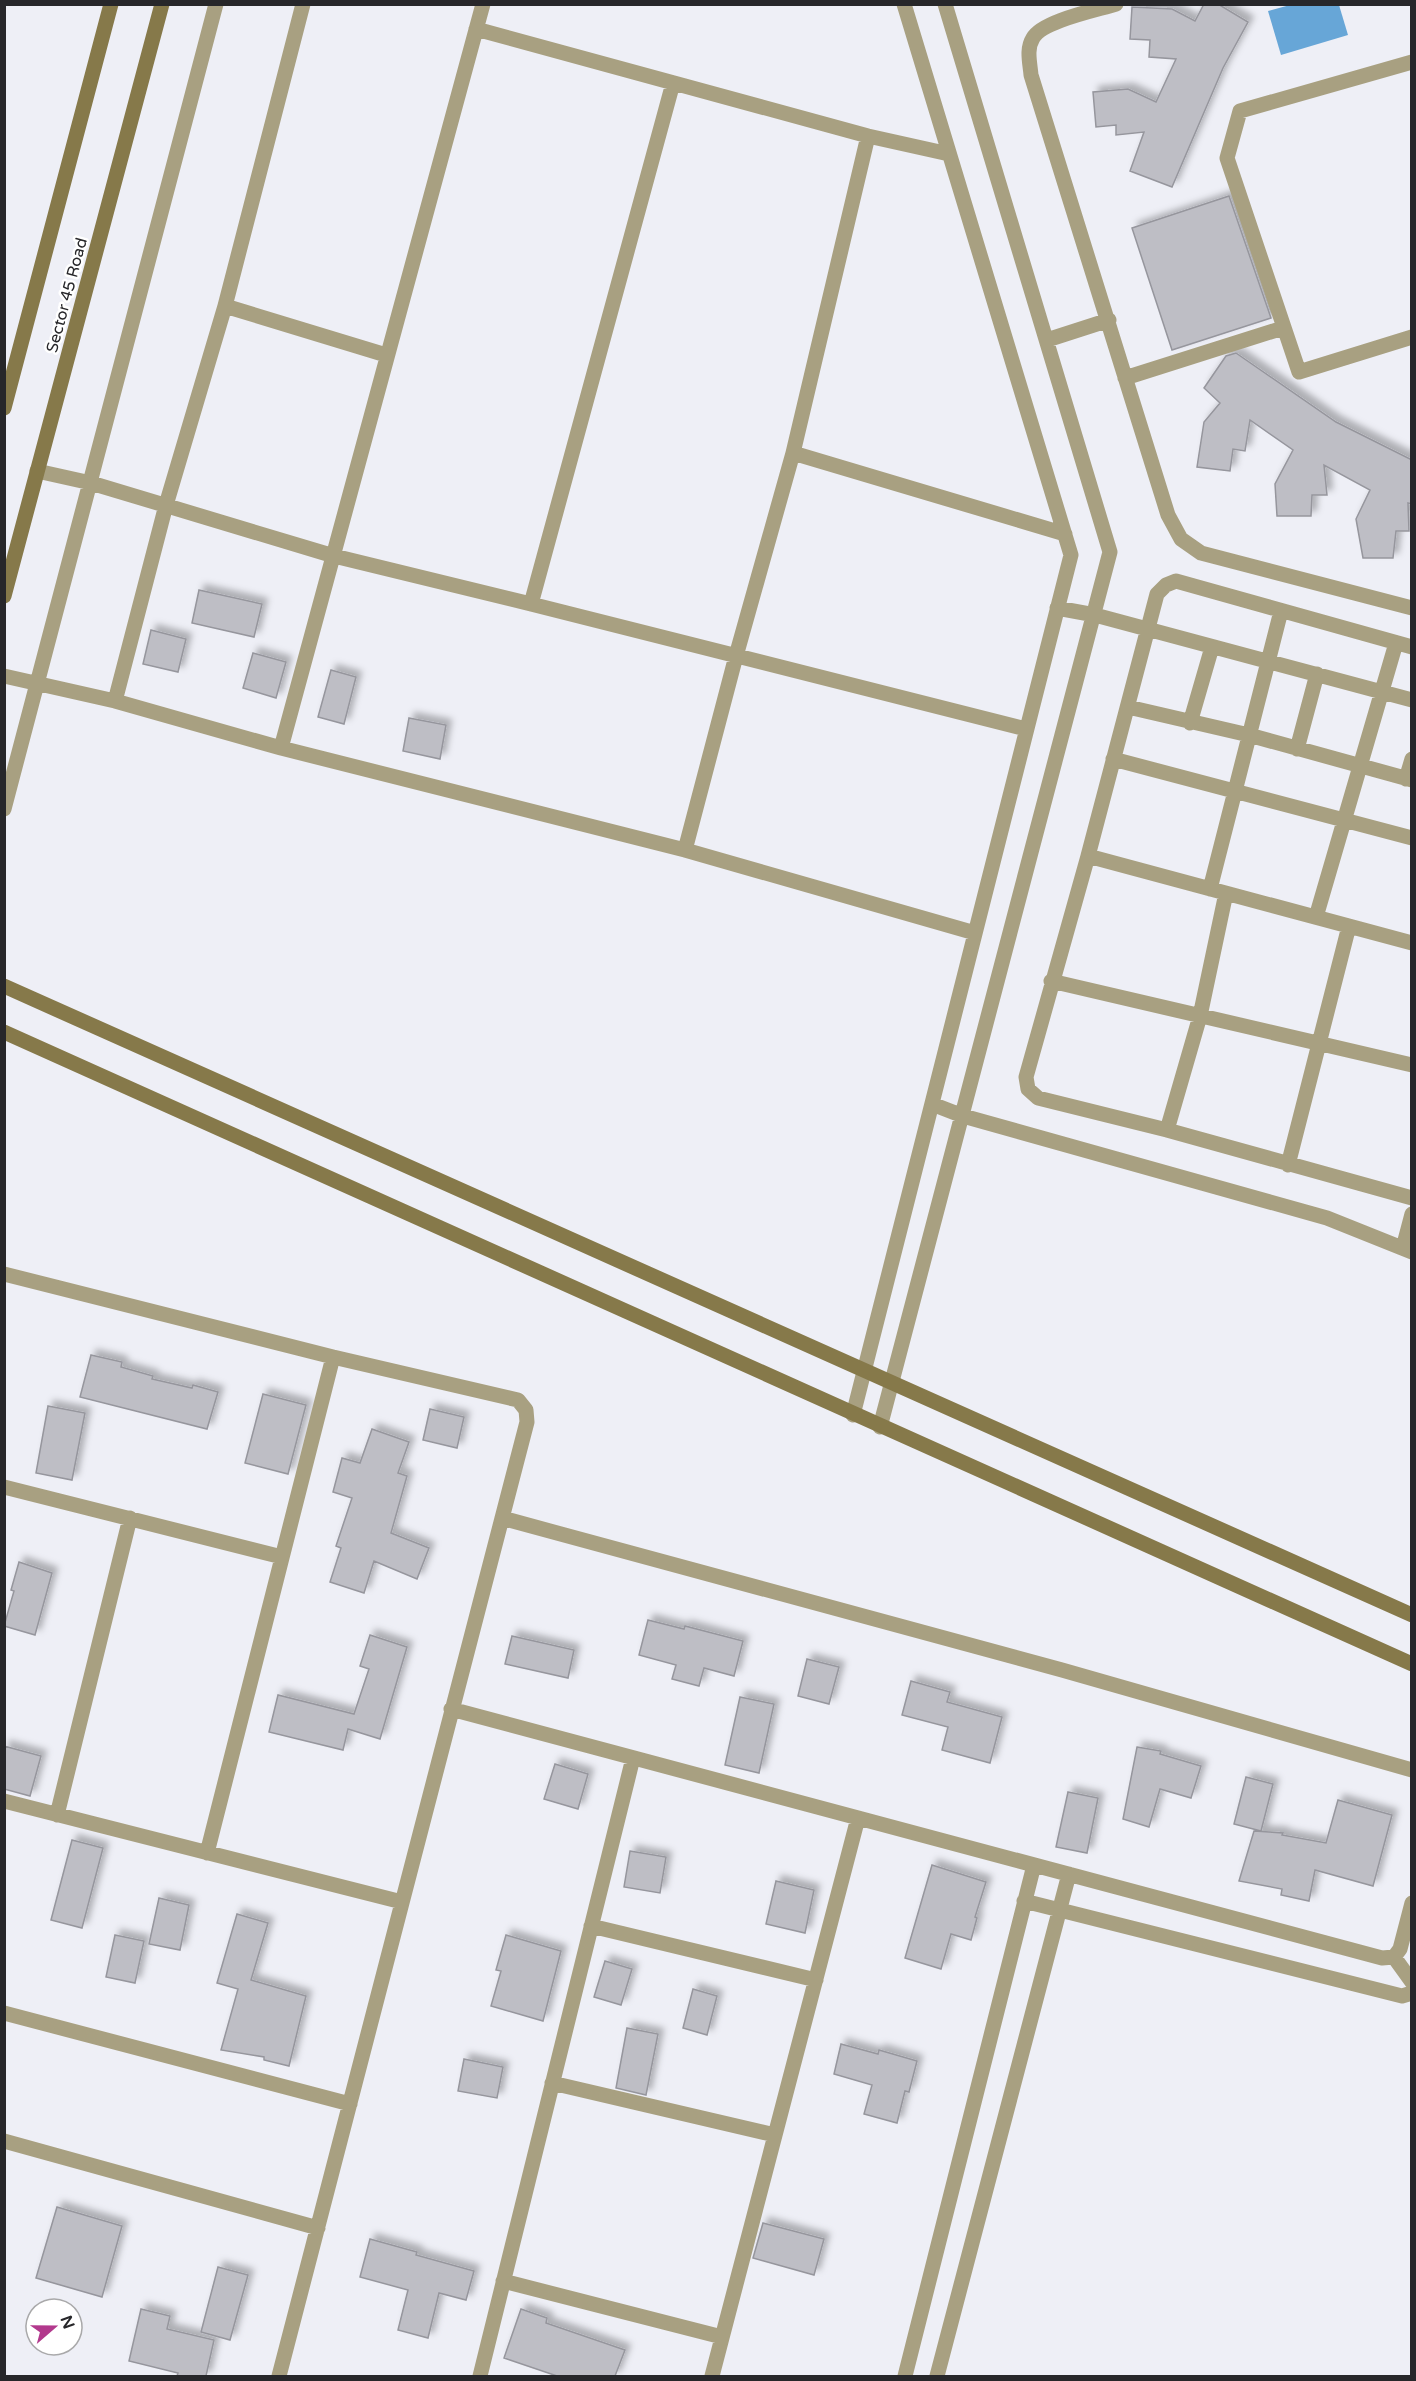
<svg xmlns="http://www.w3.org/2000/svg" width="1416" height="2381" viewBox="0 0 1416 2381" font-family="'Varela Round',sans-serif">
<defs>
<filter id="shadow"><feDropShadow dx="5.5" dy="-5.5" stdDeviation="3" flood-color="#0004"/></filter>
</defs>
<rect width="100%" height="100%" fill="#eeeff6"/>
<path fill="#67a6d7" d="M1290,5H1339L1348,35L1281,55L1268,11Z"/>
<path fill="#bebec5" stroke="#96969d" stroke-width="1.5" filter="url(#shadow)" d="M1204,4H1218L1248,22L1223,68L1172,187L1130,171L1144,132L1116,135V125L1096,127L1093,92L1128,89L1156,102L1176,59L1149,57L1150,40L1130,39L1132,7L1172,9L1195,21Z
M1229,196L1271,318L1172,350L1132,228Z
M1236,353L1336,422L1412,460V504L1408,503L1409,531H1396L1393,558H1363L1356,519L1370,490L1324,465L1327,495H1312L1311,516H1277L1275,484L1293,450L1250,420L1245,451L1233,449L1230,471L1197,467L1204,422L1220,403L1204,388L1226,356Z
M199,590L262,604L254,637L192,623Z
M151,630L186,639L178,672L143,664Z
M253,653L286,662L276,698L243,688Z
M331,670L356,677L344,724L318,717Z
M409,718L446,725L440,759L403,751Z
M91,1355L122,1362L121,1367L153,1376L152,1379L192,1388L193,1385L218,1392L207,1429L80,1397Z
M263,1394L306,1405L288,1474L245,1463Z
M48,1406L85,1413L72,1480L36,1473Z
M430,1409L464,1417L457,1448L423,1440Z
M372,1429L409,1442L398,1473L407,1476L391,1533L429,1548L417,1579L374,1561L364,1593L330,1582L341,1548L336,1546L352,1498L333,1492L342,1458L360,1463Z
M19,1562L52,1573L35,1635L4,1626L14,1591L11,1590Z
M648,1620L684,1629L685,1626L743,1641L734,1676L704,1668L699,1686L672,1679L676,1665L639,1655Z
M370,1635L407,1647L380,1739L348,1729L343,1750L269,1732L278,1695L354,1714L369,1669L360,1666Z
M512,1636L574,1650L568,1678L505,1664Z
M807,1659L839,1667L829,1704L798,1696Z
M911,1681L950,1692L947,1702L1002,1717L990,1763L942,1750L948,1727L902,1715Z
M740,1697L774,1704L759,1773L725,1765Z
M4,1746L41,1756L30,1796L4,1789Z
M1137,1747L1161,1751L1160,1754L1201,1766L1191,1798L1160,1789L1149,1827L1123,1819Z
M555,1764L588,1774L578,1809L544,1799Z
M1246,1777L1273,1784L1261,1831L1234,1824Z
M1068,1792L1098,1798L1087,1853L1056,1847Z
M1338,1800L1392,1815L1373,1886L1315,1870L1309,1901L1281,1895L1282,1889L1239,1881L1254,1831L1283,1833L1282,1835L1326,1843Z
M72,1840L103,1848L82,1928L51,1920Z
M630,1851L666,1857L660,1893L624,1887Z
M932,1865L986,1882L975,1917L977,1918L971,1940L951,1934L941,1969L905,1958Z
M776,1881L814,1890L805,1933L766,1924Z
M159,1898L189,1905L180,1950L149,1944Z
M237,1914L268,1923L251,1980L306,1996L289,2066L264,2060V2057L221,2050L238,1989L217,1983Z
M115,1935L144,1941L135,1983L106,1977Z
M506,1935L561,1951L543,2021L491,2006L501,1971L496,1970Z
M605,1961L632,1969L621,2005L594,1997Z
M693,1989L717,1996L707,2035L683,2028Z
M627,2028L658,2034L646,2095L616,2088Z
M841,2044L878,2054L879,2050L917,2061L909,2092L905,2091L897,2123L864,2114L872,2085L834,2074Z
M464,2059L503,2067L497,2098L458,2091Z
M57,2207L122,2226L102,2297L36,2278Z
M763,2223L824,2239L814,2275L753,2258Z
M370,2239L417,2252L416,2255L474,2271L466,2300L439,2293L428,2338L398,2330L408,2290L360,2277Z
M218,2267L248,2275L230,2340L201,2332Z
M141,2309L170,2316L167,2329L214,2340L206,2376H177L178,2373L129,2361Z
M521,2309L547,2318L546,2323L625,2350L615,2376H557L504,2358Z"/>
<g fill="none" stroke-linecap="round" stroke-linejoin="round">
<path stroke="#a8a081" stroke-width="15" d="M1116,4C1097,10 1042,21 1033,38C1026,49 1030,63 1031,75L1168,515L1181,539L1201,553L1412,608
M476,29L868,136L949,154
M1412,62L1240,111L1227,158L1299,372L1412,337
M225,306L386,355
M1047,340L1109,320
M1125,378L1283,328
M793,453L1065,534
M37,471L91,483L334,556L531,604L1026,729
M531,604L673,83
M1057,608L1095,615L1412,700
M4,676L115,701L281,748L685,850L975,933
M115,701L166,505L225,306L303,4
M1128,707L1249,735L1412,780
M1190,723L1212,647
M281,748L483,4
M1297,749L1317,674
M1113,759L1412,838
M1406,779L1412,759
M4,809L216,4
M685,850L736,656L793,453L868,136
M1088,856L1157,594L1166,585L1176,581L1412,647
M1210,889L1281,611
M1316,917L1396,643
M1412,943L1088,856L1026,1077L1028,1089L1038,1098L1167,1130L1412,1198
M1051,981L1412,1065
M932,1104L963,1116L1327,1218L1412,1252
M1167,1130L1200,1016L1226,893
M1288,1165L1349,926
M1403,1248L1412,1214
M4,1274L333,1357L518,1400L526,1410L527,1422L279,2376
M853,1415L1071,555L904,4
M880,1427L1110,552L945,4
M4,1487L282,1557
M502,1518L1062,1670L1412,1770
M451,1709L1382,1958L1394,1957L1400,1949L1412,1903
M4,1801L402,1902
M57,1815L130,1518
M207,1853L333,1357
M1024,1901L1402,1996L1412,1993
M591,1926L816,1980
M1394,1957L1412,1982
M4,2013L350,2104
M552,2083L775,2135
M4,2141L318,2228
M503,2281L722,2337
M480,2376L633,1758
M712,2376L858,1818
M905,2376L1034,1865
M937,2376L1069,1874"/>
<path stroke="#86794a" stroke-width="15" d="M4,408L111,4
M4,596L162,4
M4,986L1412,1615
M4,1032L1412,1664"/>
</g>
<g text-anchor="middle" stroke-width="5" stroke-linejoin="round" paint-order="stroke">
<g font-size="16" fill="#27272a" stroke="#fff">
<text transform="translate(66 295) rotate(-75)" y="6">Sector 45 Road</text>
</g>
</g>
<rect width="1416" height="2381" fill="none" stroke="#27272a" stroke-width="12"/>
<g transform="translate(54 2327) rotate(70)"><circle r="28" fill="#ffffff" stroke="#a9a9aa" stroke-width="1.5"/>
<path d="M0-4.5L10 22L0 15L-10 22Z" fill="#b2398d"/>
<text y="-9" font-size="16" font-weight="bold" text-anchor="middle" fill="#27272a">N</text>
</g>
</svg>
